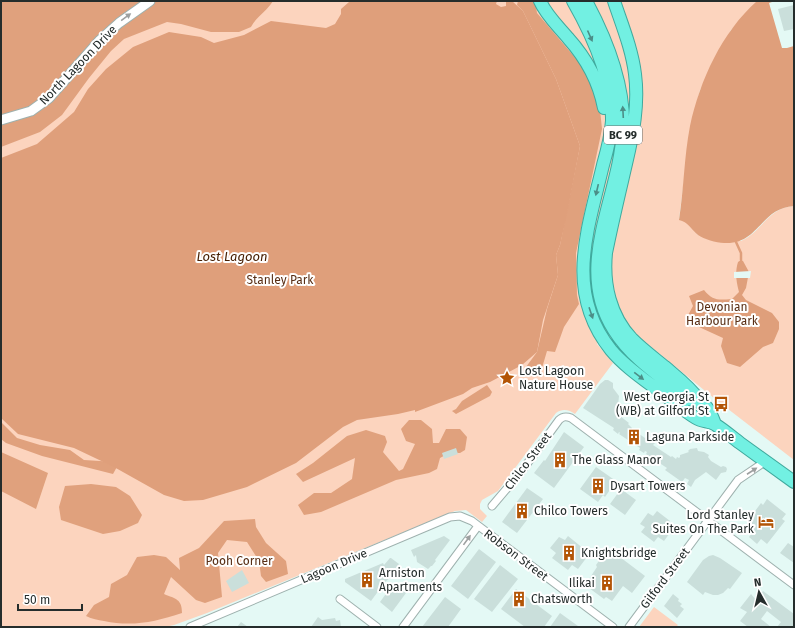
<svg xmlns="http://www.w3.org/2000/svg" width="795" height="628" viewBox="0 0 795 628" font-family="'Fira Sans',sans-serif">
<rect width="100%" height="100%" fill="#e4f9f5"/>
<path fill="#fcd4be" d="M1,1H757L731,30L700,90L691,125L679,219L686,222L698,235L741,241C762,232 767,208 794,206V460L715,399L639,337L631,329L620,313L597,344L613,363L575,414C569,410 563,408 556,413L498,491L482,500L480,504V509L487,516L482,522L466,510L455,511L207,613L174,625L165,627H1Z
M654,607L678,625L676,627H639Z"/>
<path fill="#e0a17d" d="M1,1H273C267,11 256,17 251,27L239,32H211L181,24L167,22L124,39L111,51L89,78L62,115L40,132L1,147Z
M518,1H535L537,13L584,68L599,100L602,129L576,253L577,295L579,304L564,327L555,352L547,351L542,368L532,373L526,367L537,352L547,309L558,275L556,255L560,245L580,146L556,79L523,11L517,5Z
M487,385L492,392L490,396L456,414L452,411L456,409L462,401Z
M409,420H421L432,429L433,443H439L446,429H460L467,437L465,450L460,453H449L440,458L437,469L429,473L396,480L321,512L304,515L298,505L314,493H331L352,479L355,458L303,482L296,474L313,463L347,436L366,430L385,436L387,442L383,452L399,471L403,469L415,444L406,441L401,429Z
M1,422L17,438L40,445L70,450L84,460L116,462L118,465L113,474L42,456L6,443L1,439Z
M1,452L48,473L36,509L1,491Z
M91,484L116,487L130,496L142,515L138,523L120,531L103,534L61,520L59,507L65,486Z
M255,519L256,527L266,543L286,561L288,574L266,582L261,576L259,561L247,542L227,540L218,553L222,597L205,603L196,600L171,577L164,594C176,599 182,599 182,613C155,622 132,627 104,621C98,620 92,619 86,616L94,605L109,597L111,584L127,575L137,557L154,555L166,557L180,570L179,558L199,548L224,521Z"/>
<path fill="#df9f7b" d="M352,1H497L496,4L501,7L506,6V1H512L523,11L556,79L580,146L566,219L560,245L556,255L558,275L543,320L537,352L522,365L490,382L472,388L463,394L415,412V410L398,414L357,420L343,427L296,463L247,487L203,500L184,501L164,495L114,467L74,448L18,434L1,418V158L37,144L74,112L88,89L106,69L133,47L169,32L201,37L214,43L244,35L271,21L326,28L335,24L341,14V9L349,2Z
M757,1H794V206C760,208 759,245 724,243C716,243 704,239 698,235C691,229 688,222 679,220C684,188 684,157 690,126C700,80 722,32 757,1Z
M741,260L743,261L749,272L746,288L742,295L746,300L772,313L779,322V329L773,343L763,347L740,367L727,363L721,346L723,338L699,327L687,317L693,306L689,296L704,290C713,301 718,300 732,299L739,292C736,281 735,272 738,262Z"/>
<path fill="#e4f9f5" d="M775,1H794V46L787,48H782L769,3Z
M751,271L750,278H734V272Z"/>
<g fill="none" stroke-linecap="round" stroke-linejoin="round">
<path stroke="#df9f7b" stroke-width="2.5" d="M736,242L741,253V260"/>
</g>
<path fill="#cadfdb" d="M794,5V29L784,31L778,9Z
M605,380H608L613,383V388L619,396L617,415L619,418L620,416L629,423L628,424L632,428V429L645,438L646,437L655,443L653,445L671,457L672,456L676,459L677,457L679,458L680,457V455L689,452L688,451L690,449L697,448L698,451L704,452L709,455L708,457L711,461L721,467L723,466L726,467L727,469L726,472L721,473L716,480L706,472L695,480L691,487L687,484L689,480L685,478L682,482L665,470L667,468L646,454L647,452L645,451L644,453L639,450L640,448L619,434L620,433L619,432L618,434L613,430L614,428L583,408L600,384Z
M564,432L584,447L554,488L534,473L544,460L545,461Z
M456,448L458,454L444,459L442,453Z
M596,467L616,481L605,497L603,495L598,502L580,489Z
M527,488L543,499L517,533L502,522Z
M621,489L636,500L625,515L610,504Z
M767,499L786,514L782,519L785,521L767,544L761,539L757,544L749,537L752,533L745,528L749,523L747,522L761,503L763,505Z
M657,511L670,521L667,526L672,530L664,541L658,537L654,542L641,532L645,527L640,524L648,513L653,516Z
M444,536L450,540L435,560L436,561L432,566H431L428,569L417,562L416,555L414,557L411,550Z
M568,536L584,549L582,552L587,557L578,569L572,565L568,570L552,558L556,553L550,548L559,537L565,540Z
M788,543L794,547V563L780,553Z
M608,548L645,576L632,593L623,586L612,601L606,597L604,599L589,588L591,585L587,582L597,567L596,565Z
M479,549L496,562L468,599L451,586Z
M713,555L720,558L742,573L730,589L728,588L723,593L718,595H713L705,592L703,595L687,582L703,560L709,556Z
M390,558H391L399,564L389,577L390,578L385,582L371,601L345,582V579L383,563L384,565Z
M500,565L518,579L492,612L474,599Z
M242,570L249,583L232,592L226,581Z
M393,584L406,593L392,612L380,602Z
M516,589L552,616L544,627H525L501,609Z
M763,591L794,614V627H777L781,622L767,611L761,619L771,627H748L740,621L747,612L740,608L751,594L756,600Z
M673,594L679,599L678,601L682,604L680,606L684,609L677,618L664,606Z
M445,597L461,609L448,627H422Z
M560,613L578,626L577,627H550Z
M318,617L322,620L335,618L336,621L340,620L341,627H311Z
M241,622L248,627H237Z"/>
<g fill="none" stroke-linecap="round" stroke-linejoin="round">
<defs>
<path id="minor" d="M492,506L521,472L559,420C563,416 566,416 571,418L794,585
M340,599L377,627
M190,627L450,517L460,516L472,521L613,627
M403,627L478,526
M629,627L738,480L766,461"/>
<path id="tertiary" d="M1,120L31,111L49,98L100,40L119,23L150,1"/>
<path id="trunk" d="M540,1C546,15 558,26 568,38C586,58 599,82 604,108
M573,1C593,36 613,79 612,121C611,136 607,151 603,165C588,229 564,292 611,350C625,367 645,380 662,393C673,401 684,411 696,418C702,422 710,421 716,425C724,430 732,437 740,443C758,456 776,469 794,482
M586,1C607,40 625,85 623,130C620,197 573,266 614,330C632,359 663,378 689,399C707,403 709,408 715,424
M614,1C622,25 632,49 635,74C639,105 633,134 626,164C619,194 612,223 606,253C603,284 610,316 632,339C642,349 654,358 665,367C678,378 690,387 700,401"/>
</defs>
<use href="#minor" stroke="#9eb1ae" stroke-width="9"/>
<use href="#tertiary" stroke="#9eb1ae" stroke-width="11"/>
<use href="#trunk" stroke="#40a99d" stroke-width="14"/>
<use href="#minor" stroke="#fff" stroke-width="7"/>
<use href="#tertiary" stroke="#fff" stroke-width="9"/>
<use href="#trunk" stroke="#72f0e2" stroke-width="12"/>
</g>
<defs><path id="oneway-solid" d="M-6-.8H1V-3.2L6.5 0L1 3.2V.8H-6Z"/></defs>
<g fill="#9da0a0">
<use href="#oneway-solid" transform="translate(126 17) rotate(-36)"/>
<use href="#oneway-solid" transform="translate(752 471) rotate(-33)"/>
<use href="#oneway-solid" transform="translate(467 540) rotate(-54)"/>
</g>
<g fill="#4c8e87">
<use href="#oneway-solid" transform="translate(590 36) rotate(66)"/>
<use href="#oneway-solid" transform="translate(623 112) rotate(-93)"/>
<use href="#oneway-solid" transform="translate(597 190) rotate(103)"/>
<use href="#oneway-solid" transform="translate(591 313) rotate(71)"/>
<use href="#oneway-solid" transform="translate(639 376) rotate(37)"/>
</g>
<defs>
<symbol id="sight-bare" viewBox="-9 -9 18 18"><path d="M0-6L1.8-2.2L6-1.7L2.9 1.2L3.7 5.4L0 3.3L-3.7 5.4L-2.9 1.2L-6-1.7L-1.8-2.2Z" fill="#b35405" stroke="#fff" stroke-width="2.5" paint-order="stroke"/></symbol>
<symbol id="bus-bare" viewBox="-9 -9 18 18"><path d="M-5-6H5V4H4V6H2V4H-2V6H-4V4H-5ZM-3.5-4V0h7V-4ZM-3.5 1.2v1.5H-2V1.2ZM2 1.2v1.5H3.5V1.2Z" fill="#b35405" stroke="#fff" stroke-width="2.5" paint-order="stroke"/></symbol>
<symbol id="building-bare" viewBox="-9 -9 18 18"><path d="M-4-6H4V6H1V3H-1V6H-4ZM-2.5-4.3h1.7v1.8h-1.7ZM.8-4.3h1.7v1.8H.8ZM-2.5-1h1.7V.8h-1.7ZM.8-1h1.7V.8H.8Z" fill="#b35405" stroke="#fff" stroke-width="2.5" paint-order="stroke"/></symbol>
<symbol id="hotel-bare" viewBox="-9 -9 18 18"><path d="M-6-4.5h1.5V1H6V5H4.5V3h-9V5H-6ZM-4 0a1.8 1.8 0 1 1 3.6 0ZM.5 0V-2.5h3Q6-2.5 6 0Z" fill="#b35405" stroke="#fff" stroke-width="2.5" paint-order="stroke"/></symbol>
</defs>
<g fill-rule="evenodd">
<use href="#sight-bare" x="496" y="367" width="22" height="22"/>
<use href="#bus-bare" x="710" y="393" width="22" height="22"/>
<use href="#building-bare" x="623" y="426" width="22" height="22"/>
<use href="#building-bare" x="549" y="449" width="22" height="22"/>
<use href="#building-bare" x="587" y="475" width="22" height="22"/>
<use href="#building-bare" x="511" y="500" width="22" height="22"/>
<use href="#hotel-bare" x="755" y="511" width="22" height="22"/>
<use href="#building-bare" x="558" y="542" width="22" height="22"/>
<use href="#building-bare" x="356" y="569" width="22" height="22"/>
<use href="#building-bare" x="596" y="572" width="22" height="22"/>
<use href="#building-bare" x="508" y="588" width="22" height="22"/>
</g>
<g text-anchor="middle" stroke-width="4" stroke-linejoin="round" paint-order="stroke">
<rect fill="#fff" stroke="#666c6b" stroke-width="1" x="604" y="126" width="38" height="18" rx="3"/>
<g font-size="11" font-weight="bold" fill="#252d2c">
<text x="623" y="139">BC 99</text>
</g>
<g font-size="12" fill="#252d2c" stroke="#fff">
<text transform="translate(78 65) rotate(-46)" y="4">North Lagoon Drive</text>
<text transform="translate(528 461) rotate(-53)" y="4">Chilco Street</text>
<text transform="translate(516 555) rotate(37)" y="4">Robson Street</text>
<text transform="translate(334 566) rotate(-23)" y="4">Lagoon Drive</text>
<text transform="translate(665 578) rotate(-53)" y="4">Gilford Street</text>
</g>
<g font-size="12" fill="#592f15" stroke="#fff">
<text x="280" y="284">Stanley Park</text>
<text x="722" y="311">Devonian<tspan x="722" dy="14">Harbour Park</tspan></text>
<text x="239" y="565">Pooh Corner</text>
</g>
<g font-size="12" fill="#252d2c" stroke="#fff" text-anchor="start">
<text x="519" y="375">Lost Lagoon<tspan x="519" dy="14">Nature House</tspan></text>
<text x="709" y="401" text-anchor="end">West Georgia St<tspan x="709" dy="14">(WB) at Gilford St</tspan></text>
<text x="646" y="441">Laguna Parkside</text>
<text x="572" y="464">The Glass Manor</text>
<text x="610" y="490">Dysart Towers</text>
<text x="534" y="515">Chilco Towers</text>
<text x="754" y="519" text-anchor="end">Lord Stanley<tspan x="754" dy="14">Suites On The Park</tspan></text>
<text x="581" y="557">Knightsbridge</text>
<text x="379" y="577">Arniston<tspan x="379" dy="14">Apartments</tspan></text>
<text x="595" y="587" text-anchor="end">Ilikai</text>
<text x="531" y="603">Chatsworth</text>
</g>
<g font-size="13" font-style="italic" fill="#482004" stroke="#fff">
<text x="232" y="261">Lost Lagoon</text>
</g>
</g>
<rect width="795" height="628" fill="none" stroke="#252d2c" stroke-width="4"/>
<g transform="translate(759 592) rotate(352)" stroke="#ffffff" stroke-width="3" paint-order="stroke">
<path d="M0-3L7 15L0 10L-7 15Z" fill="#252d2c"/>
<text y="-6" font-size="11" font-weight="bold" text-anchor="middle" fill="#252d2c">N</text>
</g>
<path d="M18 604v6h64v-6" fill="none" stroke="#252d2c" stroke-width="2"/>
<text x="24" y="604" font-size="12" fill="#252d2c" stroke="#ffffff" stroke-width="3" paint-order="stroke">50 m</text>
</svg>
